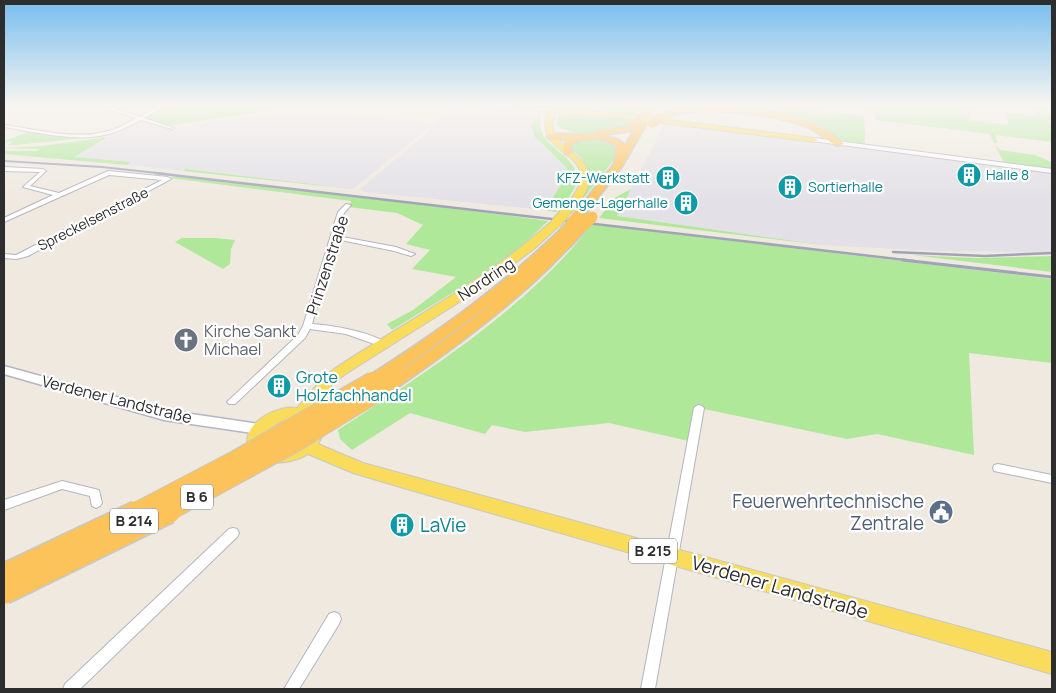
<svg xmlns="http://www.w3.org/2000/svg" width="1056" height="693" viewBox="0 0 1056 693" font-family="Manrope,sans-serif">
<rect width="100%" height="100%" fill="#efe9e0"/>
<path fill="#e3e0e8" d="M778,105H843L844,113Z
M451,107L539,112L538,119L542,145L567,167L568,173L545,210L365,192L360,189L428,132Z
M302,108L433,124L353,189L186,169L183,171L127,165L130,163L73,157L107,139L110,134L139,119L168,129Z
M665,123L1052,173V252L934,251L823,245L617,216Z"/>
<path fill="#b0e89a" d="M168,105H285L288,108L166,126L143,119Z
M500,105H641L637,115Z
M696,105H778L864,116L865,144L836,140L823,128L800,120Z
M843,105H975L969,120L1008,125L1007,113L1038,116L1031,105H1052V142L995,135L997,143H994L990,134L876,120L874,115L866,111L843,107Z
M539,112L540,114C541,120 539,126 542,133C545,140 552,145 557,150C588,174 579,187 556,212L545,210L568,173L567,168L534,136L531,125L538,119Z
M567,113L635,119C623,135 571,138 556,125L559,115Z
M31,131L96,137L14,145H8L13,142L4,141Z
M108,137L74,157L131,162L127,165L4,154V151H37L40,149L4,148L42,146Z
M589,137L614,141L620,152L571,214H568C582,198 599,181 582,160C578,154 573,152 570,145L573,141Z
M995,145L1000,150L1035,155L1052,162V170L1004,163Z
M186,169L353,189L183,171Z
M178,176L506,215L548,221L525,243L496,266L392,330L387,324L413,310L456,277L412,269L430,250L406,244L423,225L397,213L349,207L351,201L169,178Z
M631,189L617,216L823,245L599,218L616,197Z
M592,224L1052,279V363L969,353L974,455L877,434L847,439L699,408L693,442L609,423L525,432L492,425L485,434L410,413L352,450L340,439L338,430C424,374 530,306 592,224Z
M182,238H215L235,240L231,249L230,264L223,269L175,242Z
M912,255L975,258L1052,256V272Z"/>
<g fill="none" stroke-linecap="round" stroke-linejoin="round">
<defs>
<path id="minor" d="M4,105H9L4,107Z
M96,105H104L140,117L160,105H166L144,118L174,128L172,129L141,120C129,126 118,132 105,135C74,142 35,132 4,127V125C35,129 74,140 104,132C116,130 126,124 136,118Z
M455,105H489L552,109L554,110L552,111Z
M814,138L1052,169V173L812,141L811,140Z
M4,167L43,169L46,171L30,186L59,193L108,171L168,177L171,179L28,256L17,259L4,258V254L16,255L22,252L162,180L109,175L4,222V218L53,195L23,187L40,172L4,171Z
M346,204L351,205L344,213L337,236L396,247L415,254L411,256L394,251L336,239L312,324C330,325 374,332 387,344L383,347L346,334L310,329L305,338L235,404H229L227,402L229,400L298,335L303,326L338,212Z
M699,405L702,406L704,408L655,689H641L694,408L696,406Z
M998,464L1052,475V483L994,471L993,468L994,465Z
M62,481L99,490L102,503L100,506L96,508L92,506L90,496L62,489L4,510V500Z
M233,528L237,529L239,533L237,537L80,689H63L65,684L229,529Z
M334,612L339,614L341,619L339,624L299,689H284L329,614Z"/>
<path id="secondary" d="M4,366L164,410L260,424L265,425L267,429L265,433L260,434L164,420L4,374Z"/>
<path id="primary" d="M549,108L623,114L814,138L818,140L814,142L623,118L555,112C554,117 552,123 553,128C558,154 603,158 585,193C581,201 574,208 569,215L565,216L560,213C567,203 581,190 581,176C580,149 532,151 549,108Z
M556,220L560,221L561,223L560,225L535,248L483,287L344,375L332,385L312,411L322,417L326,429L318,444L363,463L407,475L1052,652V674L407,489L353,473L308,454C292,465 248,470 247,442C247,420 279,405 297,408L322,379L334,369C408,320 486,280 552,221ZM293,418L304,420L309,424C314,444 281,456 266,447L264,437C270,426 281,420 293,418Z"/>
<path id="trunk" d="M647,105H655L650,117L647,119L648,121L623,165L583,217H575L574,215L575,213L614,164L617,148C605,136 588,138 574,143L571,147L573,152L568,155L565,154L563,147L567,140H551L547,137L551,134H596V131L599,130L626,127L637,118L643,119L642,117ZM637,126L625,145L619,140L603,135L631,131Z
M710,106C754,109 811,112 844,144L837,146C828,141 820,134 811,129C782,115 721,108 689,112C678,113 669,117 659,120L655,118L672,110Z
M571,222L577,225L555,248L579,224H587L589,226C577,241 562,254 549,268C500,315 445,355 389,393L383,394L377,393L375,389L377,385H367L365,381L367,377C439,331 507,283 567,223ZM497,300C467,324 436,346 405,368L401,370Z"/>
</defs>
<use href="#minor" stroke="#b3b5c1" stroke-width="2"/>
<use href="#secondary" stroke="#b3b5c1" stroke-width="3"/>
<use href="#primary" stroke="#c8c8c8" stroke-width="2"/>
<use href="#trunk" stroke="#c8c8c8" stroke-width="3"/>
<use href="#minor" fill="#fff" fill-rule="evenodd"/>
<use href="#secondary" fill="#fff" fill-rule="evenodd"/>
<use href="#primary" fill="#f9dc5b" fill-rule="evenodd"/>
<use href="#trunk" fill="#fcc35b" fill-rule="evenodd"/>
<path stroke="#a1a4b8" stroke-width="2" d="M4,161L102,167L166,174"/>
<path stroke="#a1a4b8" stroke-width="2.5" d="M155,173L914,261
M893,252L985,256L1052,253"/>
<path stroke="#a1a4b8" stroke-width="3" d="M903,260L1052,277"/>
<defs>
<path id="primary-bridge" d="M556,223L565,213"/>
<path id="trunk-bridge-far3" d="M640,120L643,116
M652,123L659,118"/>
<path id="trunk-bridge-far2" d="M571,225L579,215
M583,226L592,217"/>
<path id="trunk-bridge-far1" d="M134,513L237,459L373,381
M166,513L291,445L383,389"/>
<path id="trunk-bridge" d="M4,575L137,512
M4,593L169,512"/>
</defs>
<use href="#primary-bridge" stroke="#c8c8c8" stroke-width="12" stroke-linecap="butt"/>
<use href="#trunk-bridge-far3" stroke="#c8c8c8" stroke-width="10" stroke-linecap="butt"/>
<use href="#trunk-bridge-far2" stroke="#c8c8c8" stroke-width="12" stroke-linecap="butt"/>
<use href="#trunk-bridge-far1" stroke="#c8c8c8" stroke-width="20" stroke-linecap="butt"/>
<use href="#trunk-bridge" stroke="#c8c8c8" stroke-width="25" stroke-linecap="butt"/>
<use href="#primary-bridge" stroke="#f9dc5b" stroke-width="10"/>
<use href="#trunk-bridge-far3" stroke="#fcc35b" stroke-width="9"/>
<use href="#trunk-bridge-far2" stroke="#fcc35b" stroke-width="11"/>
<use href="#trunk-bridge-far1" stroke="#fcc35b" stroke-width="18"/>
<use href="#trunk-bridge" stroke="#fcc35b" stroke-width="22"/>
</g>
<linearGradient id="sky" x2="0" y2="1"><stop stop-color="#77bdee"/><stop offset="0.52" stop-color="#f8f5f1"/><stop offset="1" stop-color="#f8f5f1" stop-opacity="0"/></linearGradient>
<rect width="1056" height="202" fill="url(#sky)"/>
<defs>
<symbol id="building-disc" viewBox="-11 -11 22 22"><circle r="9.5" fill="#0f9aa8" stroke="#fff"/><path d="M-4-6H4V6H1V3H-1V6H-4ZM-2.5-4.3h1.7v1.8h-1.7ZM.8-4.3h1.7v1.8H.8ZM-2.5-1h1.7V.8h-1.7ZM.8-1h1.7V.8H.8Z" fill="#fff"/></symbol>
<symbol id="church-disc" viewBox="-11 -11 22 22"><circle r="9.5" fill="#6b7280" stroke="#fff"/><path d="M-1.2-6h2.4v3.5h3.3v2.4h-3.3V6h-2.4V-.1h-3.3v-2.4h3.3Z" fill="#fff"/></symbol>
<symbol id="civic-disc" viewBox="-11 -11 22 22"><circle r="9.5" fill="#5c6f8a" stroke="#fff"/><path d="M-.6-6.5H3V-4.5H.6V-3L4-1V1h2V6H-6V1h2V-1L-.6-3ZM-1.2 2.5V6h2.4V2.5Z" fill="#fff"/></symbol>
</defs>
<g fill-rule="evenodd">
<use href="#building-disc" x="955" y="161" width="28" height="28"/>
<use href="#building-disc" x="654" y="164" width="28" height="28"/>
<use href="#building-disc" x="776" y="173" width="28" height="28"/>
<use href="#building-disc" x="672" y="189" width="28" height="28"/>
<use href="#church-disc" x="172" y="326" width="28" height="28"/>
<use href="#building-disc" x="265" y="372" width="28" height="28"/>
<use href="#civic-disc" x="927" y="498" width="28" height="28"/>
<use href="#building-disc" x="388" y="511" width="28" height="28"/>
</g>
<g text-anchor="middle" stroke-width="4.5" stroke-linejoin="round" paint-order="stroke">
<g font-size="14" fill="#0d838f" stroke="#fff" text-anchor="start">
<text x="986" y="180">Halle 8</text>
<text x="650" y="183" text-anchor="end">KFZ-Werkstatt</text>
<text x="808" y="192">Sortierhalle</text>
<text x="668" y="208" text-anchor="end">Gemenge-Lagerhalle</text>
</g>
<g font-size="14" fill="#2d2d2d" stroke="#fff">
<text transform="translate(93 219) rotate(-27)" y="5">Spreckelsenstraße</text>
</g>
<g fill="#fff" stroke="#6c6c6c" stroke-width="1">
<rect x="181" y="484.5" width="32" height="25" rx="4"/>
<rect x="110" y="508.5" width="48" height="25" rx="4"/>
<rect x="629" y="538.5" width="48" height="25" rx="4"/>
</g>
<g font-size="15" font-weight="bold" fill="#2d2d2d">
<text x="197" y="502">B 6</text>
<text x="134" y="526">B 214</text>
<text x="653" y="556">B 215</text>
</g>
<g font-size="16" fill="#2d2d2d" stroke="#fff">
<text transform="translate(327 265) rotate(-72)" y="6">Prinzenstraße</text>
<text transform="translate(486 279) rotate(-34)" y="6">Nordring</text>
<text transform="translate(117 399) rotate(14)" y="6">Verdener Landstraße</text>
</g>
<g font-size="16" fill="#5b616d" stroke="#fff" text-anchor="start">
<text x="204" y="337">Kirche Sankt<tspan x="204" dy="18">Michael</tspan></text>
</g>
<g font-size="16" fill="#0d838f" stroke="#fff" text-anchor="start">
<text x="296" y="383">Grote<tspan x="296" dy="18">Holzfachhandel</tspan></text>
</g>
<g font-size="19" fill="#4e5e75" stroke="#fff" text-anchor="end">
<text x="924" y="508">Feuerwehrtechnische<tspan x="924" dy="22">Zentrale</tspan></text>
</g>
<g font-size="19" fill="#0d838f" stroke="#fff" text-anchor="start">
<text x="420" y="532">LaVie</text>
</g>
<g font-size="19" fill="#2d2d2d" stroke="#fff">
<text transform="translate(780 587) rotate(16)" y="7">Verdener Landstraße</text>
</g>
</g>
<rect width="1056" height="693" fill="none" stroke="#2d2d2d" stroke-width="10"/>
</svg>
